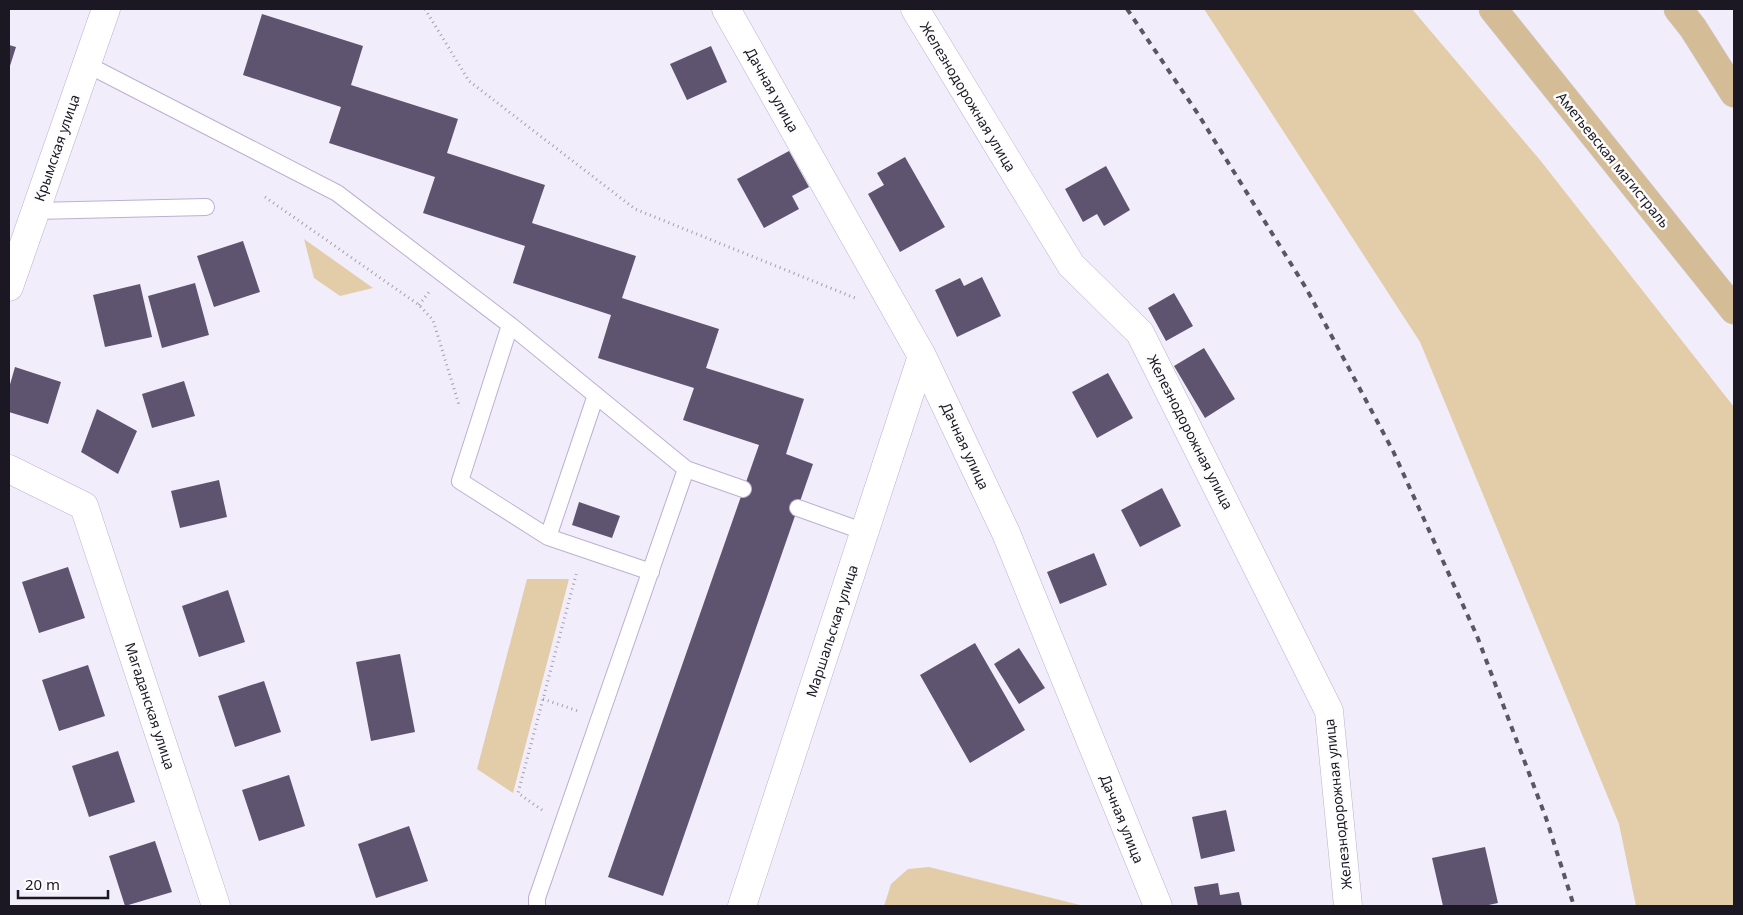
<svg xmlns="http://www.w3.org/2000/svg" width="1743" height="915" viewBox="0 0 1743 915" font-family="'Noto Sans',sans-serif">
<rect width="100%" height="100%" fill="#f2edfa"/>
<path fill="#e3cda9" d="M1204,9H1412L1540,160L1734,407V906H1636L1619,824L1420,342Z
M304,239L373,288L340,296L314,278Z
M527,579H569L513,793L477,769Z
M929,867L1084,906H884L891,884L908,869Z"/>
<path fill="#5f5470" d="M262,14L363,46L351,85L458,119L447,153L545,185L532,223L636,256L622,298L719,329L706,368L804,399L786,454L813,464L663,896L608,877L759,445L683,420L694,388L598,358L611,315L513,283L525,246L423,213L435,177L329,143L341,107L243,75Z
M9,45L16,47L9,69Z
M711,46L727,82L687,100L670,64Z
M789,151L809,187L792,196L799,209L764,228L737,179Z
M905,157L945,227L900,252L868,194L884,185L877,173Z
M1106,166L1130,210L1104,226L1097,214L1083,222L1065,189Z
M243,241L260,292L214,307L197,256Z
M982,277L1001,316L957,337L935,290L960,278L964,286Z
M195,283L209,335L162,348L148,296Z
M140,284L152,337L105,347L93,295Z
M1174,293L1193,326L1166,341L1148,308Z
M1204,348L1235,399L1205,418L1174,366Z
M15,367L61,382L48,424L9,412V388Z
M1108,373L1133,418L1097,438L1072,392Z
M184,381L195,416L152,428L142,394Z
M97,409L137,431L118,474L81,452Z
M219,480L227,517L180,528L171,491Z
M1162,488L1181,526L1140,547L1121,510Z
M579,502L620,516L612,538L572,525Z
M1094,553L1107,585L1060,604L1047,572Z
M68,567L85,618L39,633L22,582Z
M228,590L245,642L199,657L182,606Z
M975,643L1025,730L970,763L920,675Z
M1019,648L1045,688L1019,704L994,664Z
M400,654L415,732L371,741L356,662Z
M88,665L105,716L59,731L42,680Z
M264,681L281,732L235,747L218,696Z
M118,751L135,802L89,817L72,766Z
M289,775L305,826L259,841L242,790Z
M1226,810L1235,851L1201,859L1192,817Z
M409,826L428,881L376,898L358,844Z
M155,841L172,892L125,906L109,856Z
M1485,847L1498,903L1484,906H1443L1432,858Z
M1218,883L1220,895L1239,892L1242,906H1198L1194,887Z"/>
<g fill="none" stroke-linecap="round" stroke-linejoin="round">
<defs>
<path id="lane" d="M86,64L337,193L510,325L686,469L537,898V906
M35,211L206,207
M510,325L460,481L548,537L651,572
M686,469L743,489
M798,508L865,532
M548,537L596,395"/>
<path id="street" d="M726,9L922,356L1006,533L1158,906
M915,9L1071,265L1140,333L1329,711L1348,906
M9,287L106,9
M9,469L84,506L216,906
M742,906L922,356"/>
<path id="primary" d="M1493,9L1734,310
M1678,9L1693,28L1734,93"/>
</defs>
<use href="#lane" stroke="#bdb0d0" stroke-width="18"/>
<use href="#street" stroke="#bdb0d0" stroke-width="29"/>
<use href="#primary" stroke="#cdcccf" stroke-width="29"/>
<path stroke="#a49fab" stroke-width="3" stroke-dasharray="1 4" stroke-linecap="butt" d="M425,9L469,81L635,209L855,298
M265,197L419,305L433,320L459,405
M419,305L429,292
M543,699L578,711
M542,810L518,793L577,571"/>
<use href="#lane" stroke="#fff" stroke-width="16"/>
<use href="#street" stroke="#fff" stroke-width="28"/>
<use href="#primary" stroke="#d4bd96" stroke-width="28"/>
<path stroke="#5a5662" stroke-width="4" stroke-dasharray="6 6" stroke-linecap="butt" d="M1127,9L1198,114L1306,288L1393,451L1477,636L1546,818L1574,906"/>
</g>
<g text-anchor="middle" stroke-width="5" stroke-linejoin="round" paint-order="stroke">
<g font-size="14" fill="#1c1823" stroke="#fdfdfd">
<text transform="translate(772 90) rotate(61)" y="5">Дачная улица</text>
<text transform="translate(968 97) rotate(59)" y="5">Железнодорожная улица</text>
<text transform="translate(57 148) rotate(-71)" y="5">Крымская улица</text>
<text transform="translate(1613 160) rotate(51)" y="5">Аметьевская магистраль</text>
<text transform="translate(1190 432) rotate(63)" y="5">Железнодорожная улица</text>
<text transform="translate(965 446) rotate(65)" y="5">Дачная улица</text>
<text transform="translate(832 631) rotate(-72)" y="5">Маршальская улица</text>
<text transform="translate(150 706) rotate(72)" y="5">Магаданская улица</text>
<text transform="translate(1338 804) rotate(-96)" y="5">Железнодорожная улица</text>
<text transform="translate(1122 819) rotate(68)" y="5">Дачная улица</text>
</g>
</g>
<rect width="1743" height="915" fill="none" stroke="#1c1823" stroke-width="20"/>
<path d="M18 890v8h90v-8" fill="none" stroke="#1c1823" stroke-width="2.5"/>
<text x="25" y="890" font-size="15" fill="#1c1823" stroke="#fdfdfd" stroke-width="4" paint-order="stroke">20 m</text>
</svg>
